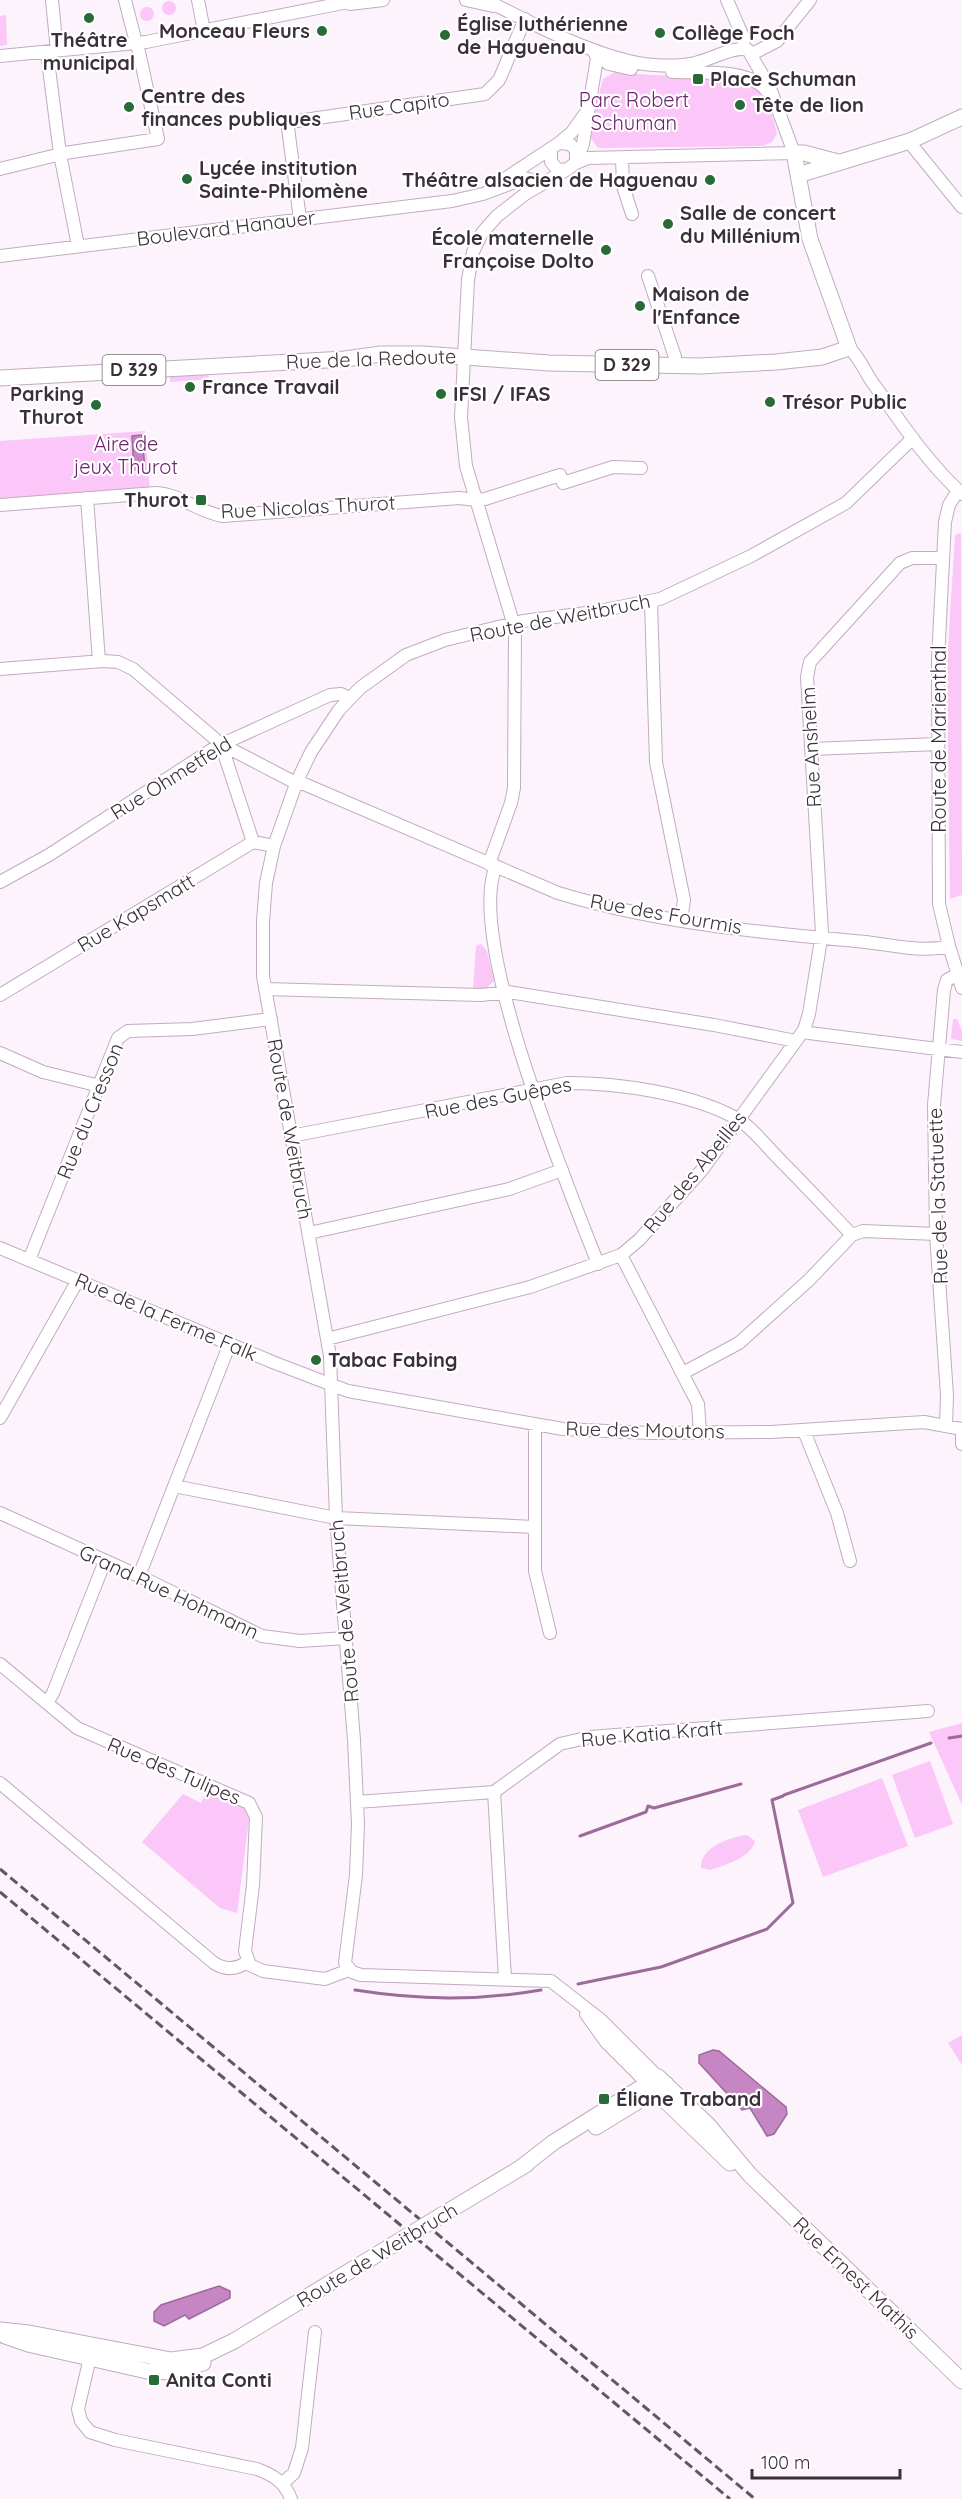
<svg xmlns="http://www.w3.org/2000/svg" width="962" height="2499" viewBox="0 0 962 2499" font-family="Quicksand,sans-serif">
<rect width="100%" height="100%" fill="#fdf3fd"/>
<path fill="#fbc6f8" d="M162 8a7 7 0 1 1 14 0a7 7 0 1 1-14 0Z
M140 14a7 7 0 1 1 14 0a7 7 0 1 1-14 0Z
M6,15L7,45L0,46V16Z
M615,72C627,71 639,75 652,75C677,77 738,72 757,88C768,97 774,120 777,134L772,142L763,146L598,148L591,138L595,109L603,79Z
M208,372L209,379L170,382V375Z
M145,431L150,489L0,500V441Z
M961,533L962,895L950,899L947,664L955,535Z
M481,944L487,951L494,981L485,989L473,988L476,946Z
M953,1019H957L962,1031V1041L951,1039Z
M962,1723V1805L929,1732Z
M930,1761L953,1824L915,1838L892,1775Z
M882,1778L908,1846L823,1877L798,1810Z
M207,1790L244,1807L249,1820L237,1913L220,1908L142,1842L183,1794L201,1803Z
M747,1835L755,1841C751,1858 725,1865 710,1870L701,1868C700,1847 730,1837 747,1835Z
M962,2035V2065L948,2043Z"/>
<path fill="#c586c3" stroke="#9b6c9a" stroke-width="1.5" d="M142,435L145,469L134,470L132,436Z
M713,2050L719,2051L786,2107L787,2114L774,2134L767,2136L750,2108L742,2110L699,2063V2055Z
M219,2286L230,2291V2298L189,2319L185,2315L164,2326L154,2321V2312L161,2305Z"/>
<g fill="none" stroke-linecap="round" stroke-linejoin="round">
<path stroke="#9b6c9a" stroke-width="3" d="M949,1738L962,1736
M784,1795L931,1743
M580,1836L646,1812L648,1806L654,1808L741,1784
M782,1914L793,1903L772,1800L783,1796
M578,1984L661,1967L767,1929L781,1915
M355,1990C419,2000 477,2001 541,1990"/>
<defs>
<path id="minor" d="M52,0L57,51
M125,0L134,35
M198,0L204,31
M466,0L493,6
M486,0C530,23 605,62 654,65C668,66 682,66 695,63C710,60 735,45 748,50L770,88L794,153L588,158L576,163
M727,0L744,39L743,48
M350,4L383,0
M47,53L60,154L78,246
M595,54L609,64L631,69
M752,54L777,41L810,0
M0,56L146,42L358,0
M672,72C700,73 749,68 767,91
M910,141L914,148L962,207
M559,143L572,132L587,111
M622,158L623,186L632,214
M577,159L583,144L598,52
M0,169L65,153L158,139L137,43
M506,178L559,143L570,144L576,150V163L566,170L557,169L551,162V149
M300,219L288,128L290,122L485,94L499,80L525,19
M0,256L452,201L483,194L525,178L531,180L532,187
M648,276L675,357L676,367
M849,348C860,357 866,375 875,386C901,423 928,463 962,494
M958,490L949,505L945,522L938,659L939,904L949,946L962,988
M87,498L99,661
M0,505L156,493C180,494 200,513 223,516L459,498L477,500L485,499L560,475L563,483L613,467L641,468
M651,602L656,762L684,900L681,920
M0,669L103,661L118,662L133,669L221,744L292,781H297L558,893C657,923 763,933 866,942C891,945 924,953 949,946
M221,744L253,842
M811,749L938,744
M489,864L511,803L514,788L515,629L466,466L461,417L468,280L473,252L482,233L497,216L525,194L566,170
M496,866C465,939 568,1186 598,1264
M0,882L49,855L216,747L330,695L341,694L349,698
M265,989L481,995L508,992L714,1025L796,1041
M0,995L248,845L253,842L274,846
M804,1030L809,1033L962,1052
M0,1053L43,1072L100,1086
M291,1136L567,1083C618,1083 690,1093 736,1118C752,1127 766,1146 779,1159C804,1184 828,1210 852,1235
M309,1233L509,1189L562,1170
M0,1248L275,1363L348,1391L563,1429L650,1433L771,1432L924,1422L962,1429
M621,1255L698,1404L700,1433
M29,1260L118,1038L128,1031L192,1029L271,1019
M327,1339L530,1287L621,1255L639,1240L702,1170L796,1041L804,1030L809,1014L822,933L807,677L810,662L900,563L912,558H943
M683,1373L739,1343L809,1280L852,1235L863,1231L936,1234
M0,1418L78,1280
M946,1424L947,1395L936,1234L934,1105L944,990L947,980L958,974
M535,1425V1571L550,1633
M804,1431L837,1513L850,1561
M962,1434V1444
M174,1486L336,1518L535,1527
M0,1513L139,1576L262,1636L300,1641L346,1638
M139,1576L230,1343
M0,1664L77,1728L249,1803L256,1817L253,1885L245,1951L250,1965L263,1971L325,1979L349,1970
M47,1703L53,1693L105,1561
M0,1783L214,1963C225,1970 236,1970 247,1962
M494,1792L505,1978
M357,1802L494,1792L560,1744L590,1737L928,1711
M586,2014L606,2042L648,2084
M658,2077L601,2020L551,1981L361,1975L352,1972L345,1963L356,1875L358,1824L354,1740L336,1518L330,1356L263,976V921L266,883L274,846L297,781L311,752L339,710L360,688L406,655L445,640L523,621L594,612L660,599L751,556L846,503L913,438
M92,2349L78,2409L81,2421L90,2432L115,2440L257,2469C273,2475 285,2482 291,2499
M283,2483L294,2473L302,2448L315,2332"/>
<path id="major" d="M798,175L910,141L962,117
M0,378L345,359L381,354H423L549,363L700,366L776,362L822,357L849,348L810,239L794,153H804L838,162
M650,2086L730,2163
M596,2127L666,2084
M519,2169L554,2142L658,2077L709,2126L750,2175L962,2381
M442,2215L527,2164
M0,2330L29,2333L171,2360L203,2356L234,2341L391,2246
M5,2336L28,2344L147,2371L174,2372L203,2363"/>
</defs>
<use href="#minor" stroke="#c2abc0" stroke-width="14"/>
<use href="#major" stroke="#c2abc0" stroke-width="17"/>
<use href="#minor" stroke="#fff" stroke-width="12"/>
<use href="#major" stroke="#fff" stroke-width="15"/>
<path stroke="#615761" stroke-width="3" stroke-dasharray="9 4.5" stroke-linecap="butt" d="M0,1869L755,2499
M0,1892L730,2499"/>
<defs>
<path id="major-bridge" d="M391,2246L442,2215"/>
</defs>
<use href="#major-bridge" stroke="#c2abc0" stroke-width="17" stroke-linecap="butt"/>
<use href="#major-bridge" stroke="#fff" stroke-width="15"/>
</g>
<g fill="#286b36" stroke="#fff" stroke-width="2">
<circle cx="89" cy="18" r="6"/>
<circle cx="322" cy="31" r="6"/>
<circle cx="660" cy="33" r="6"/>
<circle cx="445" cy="35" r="6"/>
<rect x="692" y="73" width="12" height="12" rx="3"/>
<circle cx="740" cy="105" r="6"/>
<circle cx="129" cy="107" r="6"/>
<circle cx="187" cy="179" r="6"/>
<circle cx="710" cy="180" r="6"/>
<circle cx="668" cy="224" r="6"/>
<circle cx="606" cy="250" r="6"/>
<circle cx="640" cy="306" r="6"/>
<circle cx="190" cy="387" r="6"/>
<circle cx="441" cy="394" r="6"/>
<circle cx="770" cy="402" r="6"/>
<circle cx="96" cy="405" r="6"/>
<rect x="195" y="494" width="12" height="12" rx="3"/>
<circle cx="316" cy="1360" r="6"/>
<rect x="598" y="2093" width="12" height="12" rx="3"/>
<rect x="148" y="2374" width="12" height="12" rx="3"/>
</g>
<g text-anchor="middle" stroke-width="4.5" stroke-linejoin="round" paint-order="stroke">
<g fill="#fff" stroke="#756e74" stroke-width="1.5">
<rect x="595.5" y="350" width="63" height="30" rx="4.5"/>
<rect x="102.5" y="355" width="63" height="30" rx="4.5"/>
</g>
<g font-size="18" font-weight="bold" fill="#3a3039">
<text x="627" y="371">D 329</text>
<text x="134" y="376">D 329</text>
</g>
<g font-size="20" font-weight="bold" fill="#3a3039" stroke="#fff" text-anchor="start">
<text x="457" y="31">Église luthérienne<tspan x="457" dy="23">de Haguenau</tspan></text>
<text x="310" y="38" text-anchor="end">Monceau Fleurs</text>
<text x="672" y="40">Collège Foch</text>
<text x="89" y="47" text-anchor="middle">Théâtre<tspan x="89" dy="23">municipal</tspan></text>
<text x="710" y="86">Place Schuman</text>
<text x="141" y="103">Centre des<tspan x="141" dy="23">finances publiques</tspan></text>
<text x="752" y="112">Tête de lion</text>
<text x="199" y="175">Lycée institution<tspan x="199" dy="23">Sainte-Philomène</tspan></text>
<text x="698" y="187" text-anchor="end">Théâtre alsacien de Haguenau</text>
<text x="680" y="220">Salle de concert<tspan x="680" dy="23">du Millénium</tspan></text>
<text x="594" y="245" text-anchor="end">École maternelle<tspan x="594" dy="23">Françoise Dolto</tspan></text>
<text x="652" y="301">Maison de<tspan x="652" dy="23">l'Enfance</tspan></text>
<text x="202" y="394">France Travail</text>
<text x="84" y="401" text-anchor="end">Parking<tspan x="84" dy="23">Thurot</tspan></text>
<text x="453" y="401">IFSI / IFAS</text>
<text x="782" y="409">Trésor Public</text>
<text x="189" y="507" text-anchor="end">Thurot</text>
<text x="328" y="1367">Tabac Fabing</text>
<text x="616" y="2106">Éliane Traband</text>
<text x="166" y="2387">Anita Conti</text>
</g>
<g font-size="20" fill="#6d236d" stroke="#fff">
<text x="634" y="107">Parc Robert<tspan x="634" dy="23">Schuman</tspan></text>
<text x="126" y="451">Aire de<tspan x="126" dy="23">jeux Thurot</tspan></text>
</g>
<g font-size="20" fill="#3a3039" stroke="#fff">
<text transform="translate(399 106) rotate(-8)" y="7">Rue Capito</text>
<text transform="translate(226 228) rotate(-7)" y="7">Boulevard Hanauer</text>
<text transform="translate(371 359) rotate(-2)" y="7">Rue de la Redoute</text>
<text transform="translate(308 507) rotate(-3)" y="7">Rue Nicolas Thurot</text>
<text transform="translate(560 618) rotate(-11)" y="7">Route de Weitbruch</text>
<text transform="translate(939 739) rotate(-90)" y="7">Route de Marienthal</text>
<text transform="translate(811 747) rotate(-93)" y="7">Rue Anshelm</text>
<text transform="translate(171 778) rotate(-32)" y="7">Rue Ohmetfeld</text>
<text transform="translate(136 913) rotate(-31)" y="7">Rue Kapsmatt</text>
<text transform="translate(666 914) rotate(10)" y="7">Rue des Fourmis</text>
<text transform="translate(498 1098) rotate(-11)" y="7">Rue des Guêpes</text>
<text transform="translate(90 1111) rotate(-68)" y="7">Rue du Cresson</text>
<text transform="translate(290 1129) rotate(80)" y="7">Route de Weitbruch</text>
<text transform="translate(695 1172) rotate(-51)" y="7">Rue des Abeilles</text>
<text transform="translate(938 1196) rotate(-92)" y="7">Rue de la Statuette</text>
<text transform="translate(166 1317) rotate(23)" y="7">Rue de la Ferme Falk</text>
<text transform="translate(645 1430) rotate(1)" y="7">Rue des Moutons</text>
<text transform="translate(169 1592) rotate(25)" y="7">Grand Rue Hohmann</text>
<text transform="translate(344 1611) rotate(-95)" y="7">Route de Weitbruch</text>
<text transform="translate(652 1734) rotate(-5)" y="7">Rue Katia Kraft</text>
<text transform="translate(174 1771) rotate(23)" y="7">Rue des Tulipes</text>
<text transform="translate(377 2255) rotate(-31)" y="7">Route de Weitbruch</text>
<text transform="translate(856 2278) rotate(44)" y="7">Rue Ernest Mathis</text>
</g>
</g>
<path d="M752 2469v9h148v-9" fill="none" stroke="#3a3039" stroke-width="3"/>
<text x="761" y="2469" font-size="18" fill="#3a3039" stroke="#ffffff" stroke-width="4.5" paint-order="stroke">100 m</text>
</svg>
